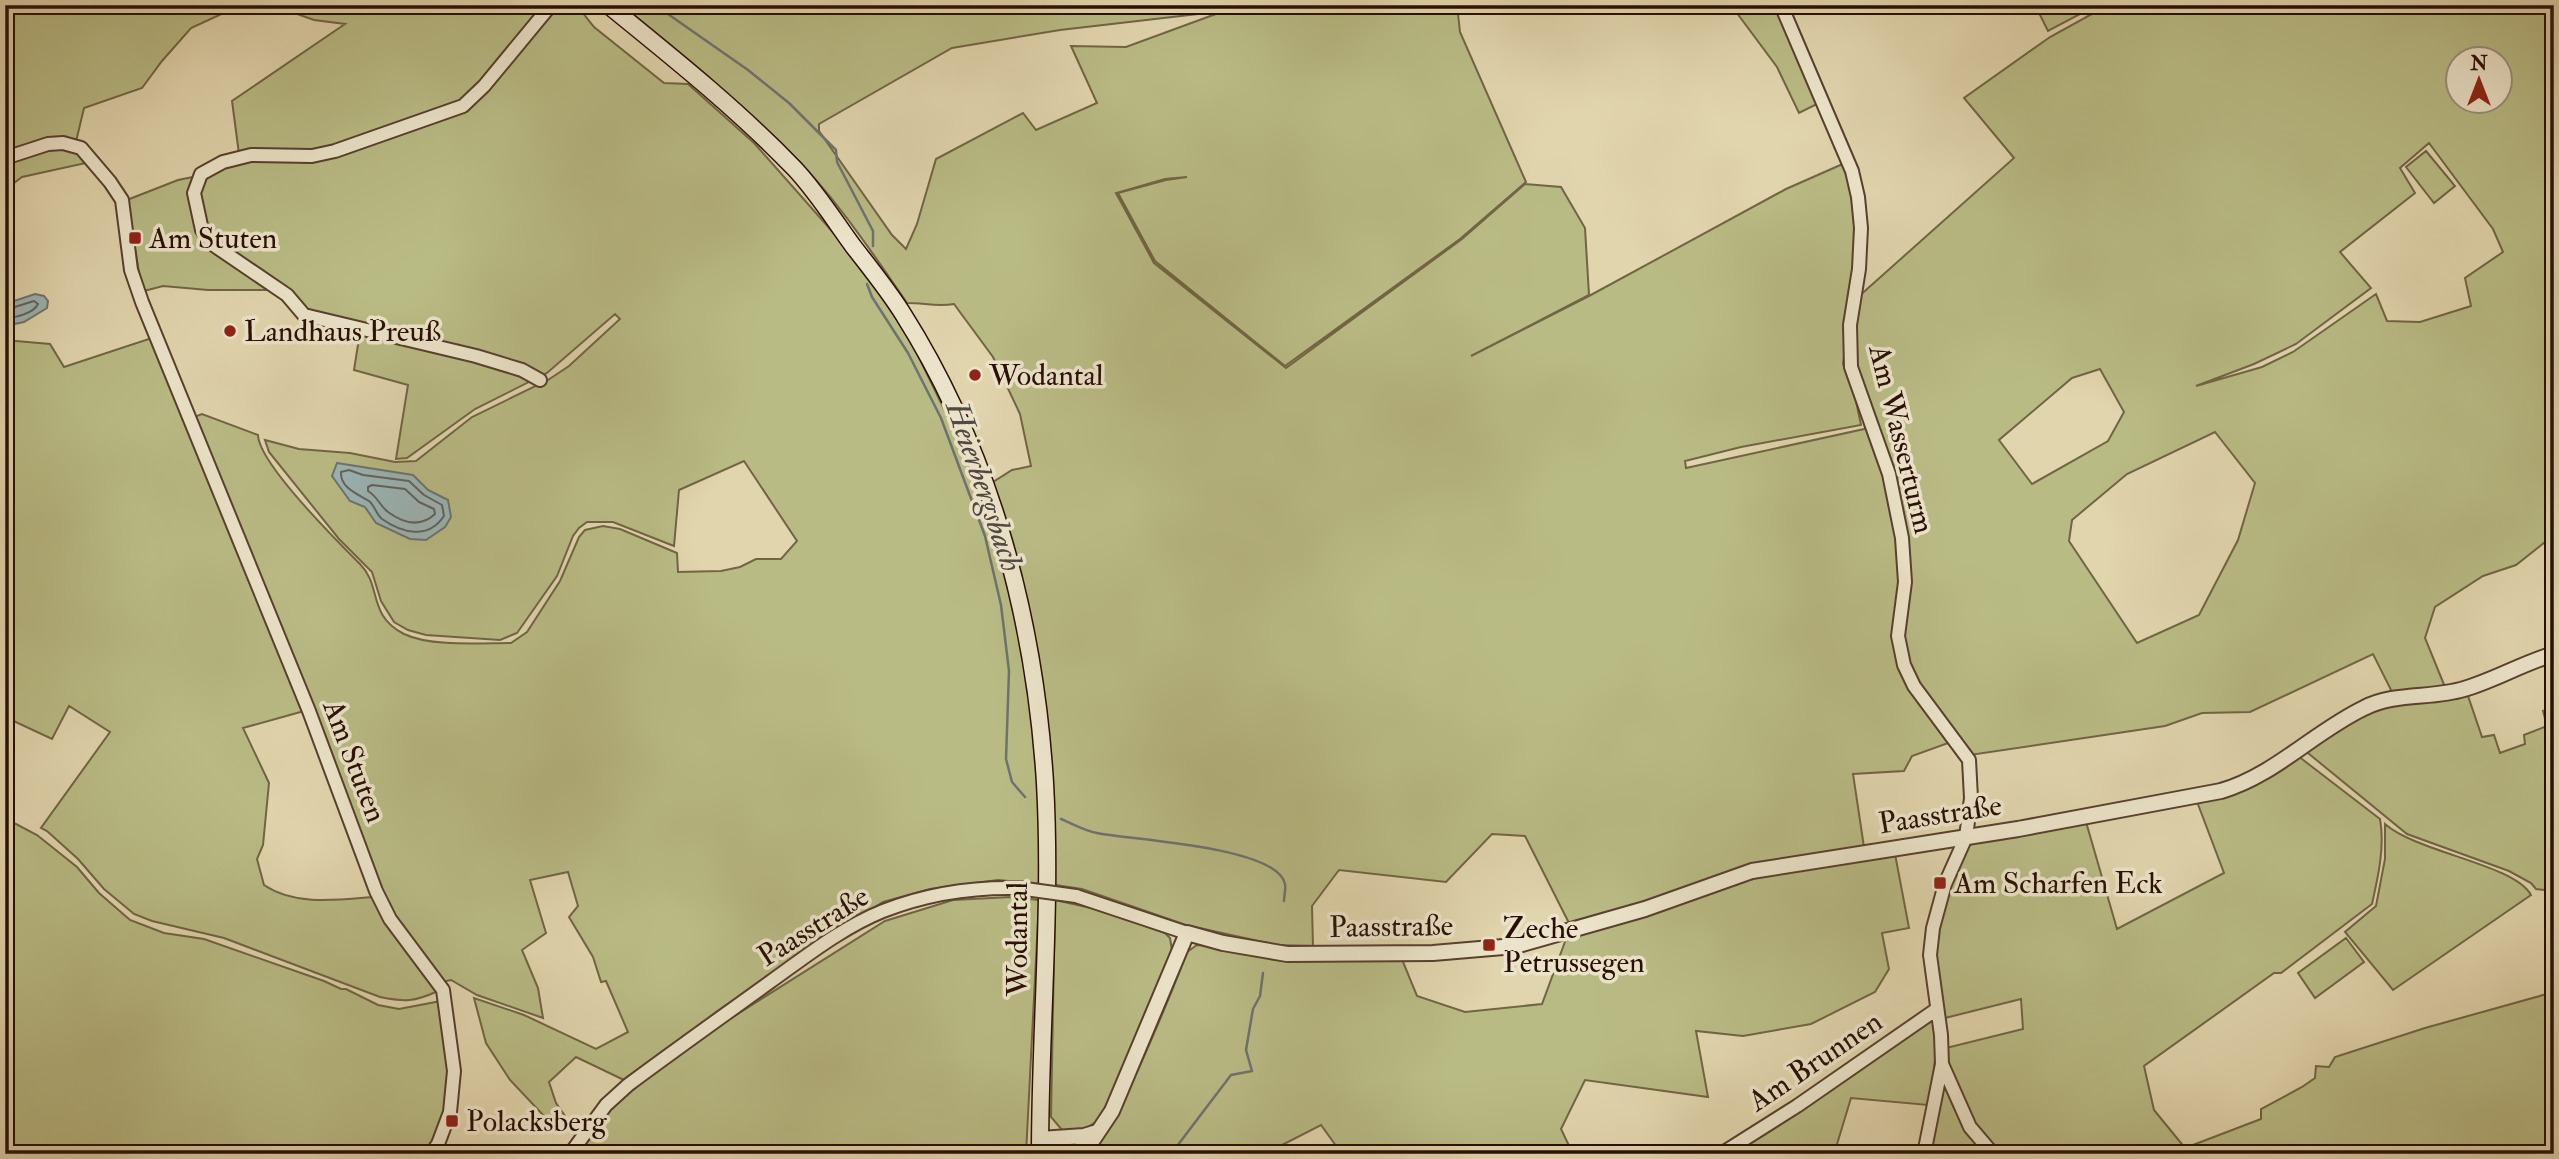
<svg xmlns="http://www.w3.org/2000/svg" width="2559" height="1159" viewBox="0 0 2559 1159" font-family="'IM FELL Double Pica',serif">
<rect width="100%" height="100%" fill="#e1d5ad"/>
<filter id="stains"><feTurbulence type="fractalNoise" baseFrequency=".00286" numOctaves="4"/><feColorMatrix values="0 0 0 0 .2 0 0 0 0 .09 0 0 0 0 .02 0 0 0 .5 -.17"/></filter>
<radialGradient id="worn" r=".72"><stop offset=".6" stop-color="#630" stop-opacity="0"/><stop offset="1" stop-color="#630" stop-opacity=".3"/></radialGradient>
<path fill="#b9bb85" stroke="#716544" stroke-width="2" fill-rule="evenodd" d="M5,5H241L191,28L162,61L142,88L84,108L74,150L86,163L22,177L5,190Z
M272,5H548L461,103L333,149L239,154L232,101L345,24L314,20Z
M554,5H582L583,13L594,27L664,83L688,84L754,143L846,247L881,295L910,339L976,475L1022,628L1041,780L1042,884L998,880L930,889L883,902L756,985L624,1080L576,1057L549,1082L556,1103L565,1116L559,1132L510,1080L486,1043L474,998L524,1015L596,1049L628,1032L606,981L601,982L593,957L569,917L578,906L568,872L530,880L546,933L522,950L538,988L543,1018L477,995L451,980L442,982L394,918L382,897L301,676L211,461L194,417L202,414L258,435C259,464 337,541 360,564C382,586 367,615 404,634C431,647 481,643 511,643L527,632L560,581L579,537L585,530L603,526L620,529L677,553L678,572L721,571L740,567L756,559H781L797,541L744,461L679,490L674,546L613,522H587L579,528L573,536L557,576L517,633L500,640L426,635L408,630L394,622L381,601L372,572L339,539L269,452L265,440L299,449L350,453L395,462L416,461L472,417L548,380L569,366L620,319L615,314L547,373L475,409L407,458L396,459L408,385L354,370L360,332L305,313L233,256L204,230L197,193L205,174L249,158L291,159L451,114Z
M621,5H1457L1460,32L1526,182L1460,239L1285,366L1155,261L1118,193L1166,180L1187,177L1165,179L1116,193L1154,263L1286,368L1462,239L1525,184L1561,187L1585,228L1589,295L1471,356L1589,296L1786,189L1845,163L1854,196L1856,266L1843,364L1856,401L1861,425L1741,447L1685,461L1686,468L1869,428L1885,472L1899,537L1900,664L1951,742L1912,756L1904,771L1853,774L1864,847L1571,927L1525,836L1492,834L1446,882L1339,870L1312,906L1313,946L1276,945L1186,925L1082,889L1049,884L1050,771L990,484L1012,470L1031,466L1020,414L993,357L954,304C938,307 924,303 907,303C870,249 833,194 786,148C735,97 677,52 621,5ZM1224,11L1126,47L1071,46L1097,103L1036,130L1023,113L936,159L917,224L906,249L892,235L819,131V124L952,48L1060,30Z
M1731,5H1777L1819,103L1799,113L1777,67Z
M2035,5H2097L2048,31Z
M2108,5H2554V535L2516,565L2483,576L2435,607L2425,638L2445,687L2393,694L2373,654L2250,712L2202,713L2165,726L1970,755L1916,685L1900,636L1905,538L1853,366L1857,298L2014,158L1964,98L2050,37ZM2458,60H2500V102H2458ZM2429,143L2493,229L2503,252L2465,278L2471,306L2420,322L2387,321L2376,294L2293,352L2262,367L2196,386L2254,364L2296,344L2371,288L2340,252L2415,193L2400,168ZM2100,369L2124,412L2108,441L2032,484L1999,440L2072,378ZM2215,432L2255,483L2238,540L2199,615L2137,643L2069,541L2072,520L2127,474Z
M2426,151L2455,186L2434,203L2406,167Z
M198,176L199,230L275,290H208L163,286L144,291L140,279L127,200L178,180Z
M150,336L304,711L243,728L269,783L263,845L257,859L264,885C295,906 337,900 373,897L438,991C414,1002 405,1002 380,997L224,938L152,921L134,914L104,889L78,859L47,831L41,828L110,732L69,706L52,739L5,717V340L50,344L64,367L149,339Z
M2467,693L2482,737L2494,735L2500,753L2525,744L2524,735L2547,726L2543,711L2554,707V891L2536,889L2531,883L2509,871L2407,834L2303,749L2378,706Z
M2298,756L2380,819C2385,847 2378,877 2372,904L2281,973H2274L2144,1066L2154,1110L2185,1148L2261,1119V1109L2302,1087L2315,1078L2316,1066L2329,1067L2335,1057L2425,1028L2554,992V1154H1996C1969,1121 1950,1092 1946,1048L2023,1029L2021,999L1945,1018C1942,1004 1937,990 1935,975C1930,931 1949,887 1967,848L1972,843L2086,822L2117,929L2224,873L2196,799Z
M5,821L16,824L37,835L77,867L99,893L130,920L164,933L204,939L324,981L341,989H346L378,1005L399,1009L441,1001C449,1058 459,1103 424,1154H5Z
M2385,824C2418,853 2514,864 2531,895L2393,990L2345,932L2376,906L2385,859Z
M1895,854L1909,928L1882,933L1889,969L1875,992L1811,1024L1743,1036L1696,1031L1708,1097L1585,1080L1561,1129L1573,1154H1342L1321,1125L1282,1145L1287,1154H1087C1113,1133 1124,1101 1137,1072C1155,1032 1172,992 1187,952L1197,945L1401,957L1417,996L1465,1012L1542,1004L1566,939L1663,909L1756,874Z
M1011,897L1039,900L1026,1154H571L598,1116L674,1054L885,921L953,900Z
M1055,900L1109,912L1165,933L1170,938L1172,950L1138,1036L1106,1106L1096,1122L1086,1128L1077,1131L1062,1130L1051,1117Z
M2346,938L2364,962L2315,998L2298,973Z
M1935,1016C1938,1047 1934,1074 1928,1105L1851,1098L1834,1154H1726Z
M1941,1082H1946L1989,1154H1927Z"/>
<path fill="#9ab5b6" stroke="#6d736f" stroke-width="2" d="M35,294L44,296L48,301L47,308L24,322L5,326V304Z
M337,463L413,475L428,490L448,500L451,517L445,527L426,540L410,539L376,523L365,507L350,501L332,476Z"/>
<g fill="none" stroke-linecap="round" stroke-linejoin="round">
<path stroke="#62625d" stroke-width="2" d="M5,310L34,301L38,304C33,314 16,317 5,319
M349,470L363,475L409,481L424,495L442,505L444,516C428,540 402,533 382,519C376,514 375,506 369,501C358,494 340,488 341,472Z
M372,485L405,489L419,502L434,509L435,514C420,528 403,523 388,512C380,506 377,496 368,491V487Z"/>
<path stroke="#6d736f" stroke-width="2.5" d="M655,5L748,70L789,103L836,150L837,162L873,231V246
M867,284L872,297L908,353L941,418L985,536L1001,605L1009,671L1006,759L1012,782L1025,797
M1061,819C1073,824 1085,831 1097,833C1130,840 1277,846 1285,884C1286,889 1284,896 1284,901
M152,1154L168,1147
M1171,1154L1231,1075L1252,1071L1246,1050L1253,1009L1260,996L1263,973"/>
<defs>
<path id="minor" d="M1781,5L1852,171L1858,197L1861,228L1859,269L1850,325L1851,367L1889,474L1902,538L1905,582L1898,636L1904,665L1914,686L1969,760L1971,798L1966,837L1945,884L1933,928L1930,955L1941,1035L1942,1064L1924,1154
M5,158L48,144L63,143L81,148L110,182L122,200L131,270L142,302L309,711L376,891L390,919L443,990L454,1071L450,1112L438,1144L431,1154
M540,380L522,370L476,356L304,315L287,295L215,246L202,230L194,193L201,174L223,162L251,155L312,156L335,151L463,106L484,86L551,5
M1076,896L1187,933
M1942,1064L1970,1127L1993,1154
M570,1154L606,1105L628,1085C675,1050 723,1016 770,982C805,957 843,927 883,911C926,894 972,887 1018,888
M1721,1154L1797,1106L1937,1009"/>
<path id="tertiary" d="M1040,1139L1084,1136L1097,1132
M1074,1154L1092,1141L1112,1111L1187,933L1223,943L1287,954L1433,953L1515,946L1645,909L1752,871L2018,829L2221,791C2275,775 2314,732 2364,708C2395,692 2432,699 2464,689C2495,680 2523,663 2554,654"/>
<path id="secondary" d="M608,5C672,57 736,108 794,168C816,191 834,220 853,246C870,268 888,290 903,314C991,453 1035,620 1045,783C1052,906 1040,1030 1040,1154"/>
</defs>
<use href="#minor" stroke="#57402e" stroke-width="16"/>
<use href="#tertiary" stroke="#57402e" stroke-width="18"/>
<use href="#secondary" stroke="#290f04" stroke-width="19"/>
<use href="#minor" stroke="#ece4ca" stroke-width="12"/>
<use href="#tertiary" stroke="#ece4ca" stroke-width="14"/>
<use href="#secondary" stroke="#ece4ca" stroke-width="16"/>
<defs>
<path id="minor-bridge" d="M1018,888L1076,896"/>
</defs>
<use href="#minor-bridge" stroke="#57402e" stroke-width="16" stroke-linecap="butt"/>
<use href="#minor-bridge" stroke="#ece4ca" stroke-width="12"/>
</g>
<g fill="#8f2418" stroke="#ece4ca" stroke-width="2.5">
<rect x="128" y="231" width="14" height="14" rx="3.5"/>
<circle cx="230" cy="331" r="7"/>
<circle cx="975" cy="375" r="7"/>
<rect x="1933" y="876" width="14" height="14" rx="3.5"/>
<rect x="1482" y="938" width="14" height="14" rx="3.5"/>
<rect x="445" y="1114" width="14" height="14" rx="3.5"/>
</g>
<g text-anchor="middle" stroke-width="7" stroke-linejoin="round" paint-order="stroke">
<g font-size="30" fill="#290f04" stroke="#ece4ca" text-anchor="start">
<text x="149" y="248">Am Stuten</text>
<text x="244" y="341">Landhaus Preuß</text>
<text x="989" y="385">Wodantal</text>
<text x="1954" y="893">Am Scharfen Eck</text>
<text x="1503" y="938">Zeche<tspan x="1503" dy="34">Petrussegen</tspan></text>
<text x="466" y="1131">Polacksberg</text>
</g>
<g font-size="30" fill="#290f04" stroke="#ece4ca">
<text transform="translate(1902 439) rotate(76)" y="10">Am Wasserturm</text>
<text transform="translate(355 761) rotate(69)" y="10">Am Stuten</text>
<text transform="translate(1940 814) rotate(-9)" y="10">Paasstraße</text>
<text transform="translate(813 926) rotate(-32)" y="10">Paasstraße</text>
<text transform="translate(1391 926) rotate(-1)" y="10">Paasstraße</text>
<text transform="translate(1017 939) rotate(-90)" y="10">Wodantal</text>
<text transform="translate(1815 1061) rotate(-34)" y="10">Am Brunnen</text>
</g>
<g font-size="32" font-style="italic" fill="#514942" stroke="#ece4ca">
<text transform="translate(985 486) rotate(71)" y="11">Heierbergsbach</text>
</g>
</g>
<rect width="2559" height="1159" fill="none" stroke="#e1d5ad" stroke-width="28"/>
<rect x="7" y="7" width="2545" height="1145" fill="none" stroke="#290f04" stroke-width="3.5"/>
<rect x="14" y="14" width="2531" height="1131" fill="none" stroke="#290f04" stroke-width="2"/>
<g transform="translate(2479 80)"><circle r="33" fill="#ece4ca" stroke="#9e8f7b" stroke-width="2"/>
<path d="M0-5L12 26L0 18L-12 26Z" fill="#8f2418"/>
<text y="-10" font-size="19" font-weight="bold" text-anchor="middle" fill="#290f04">N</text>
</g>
<rect width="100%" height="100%" filter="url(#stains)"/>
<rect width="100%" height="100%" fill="url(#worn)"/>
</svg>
